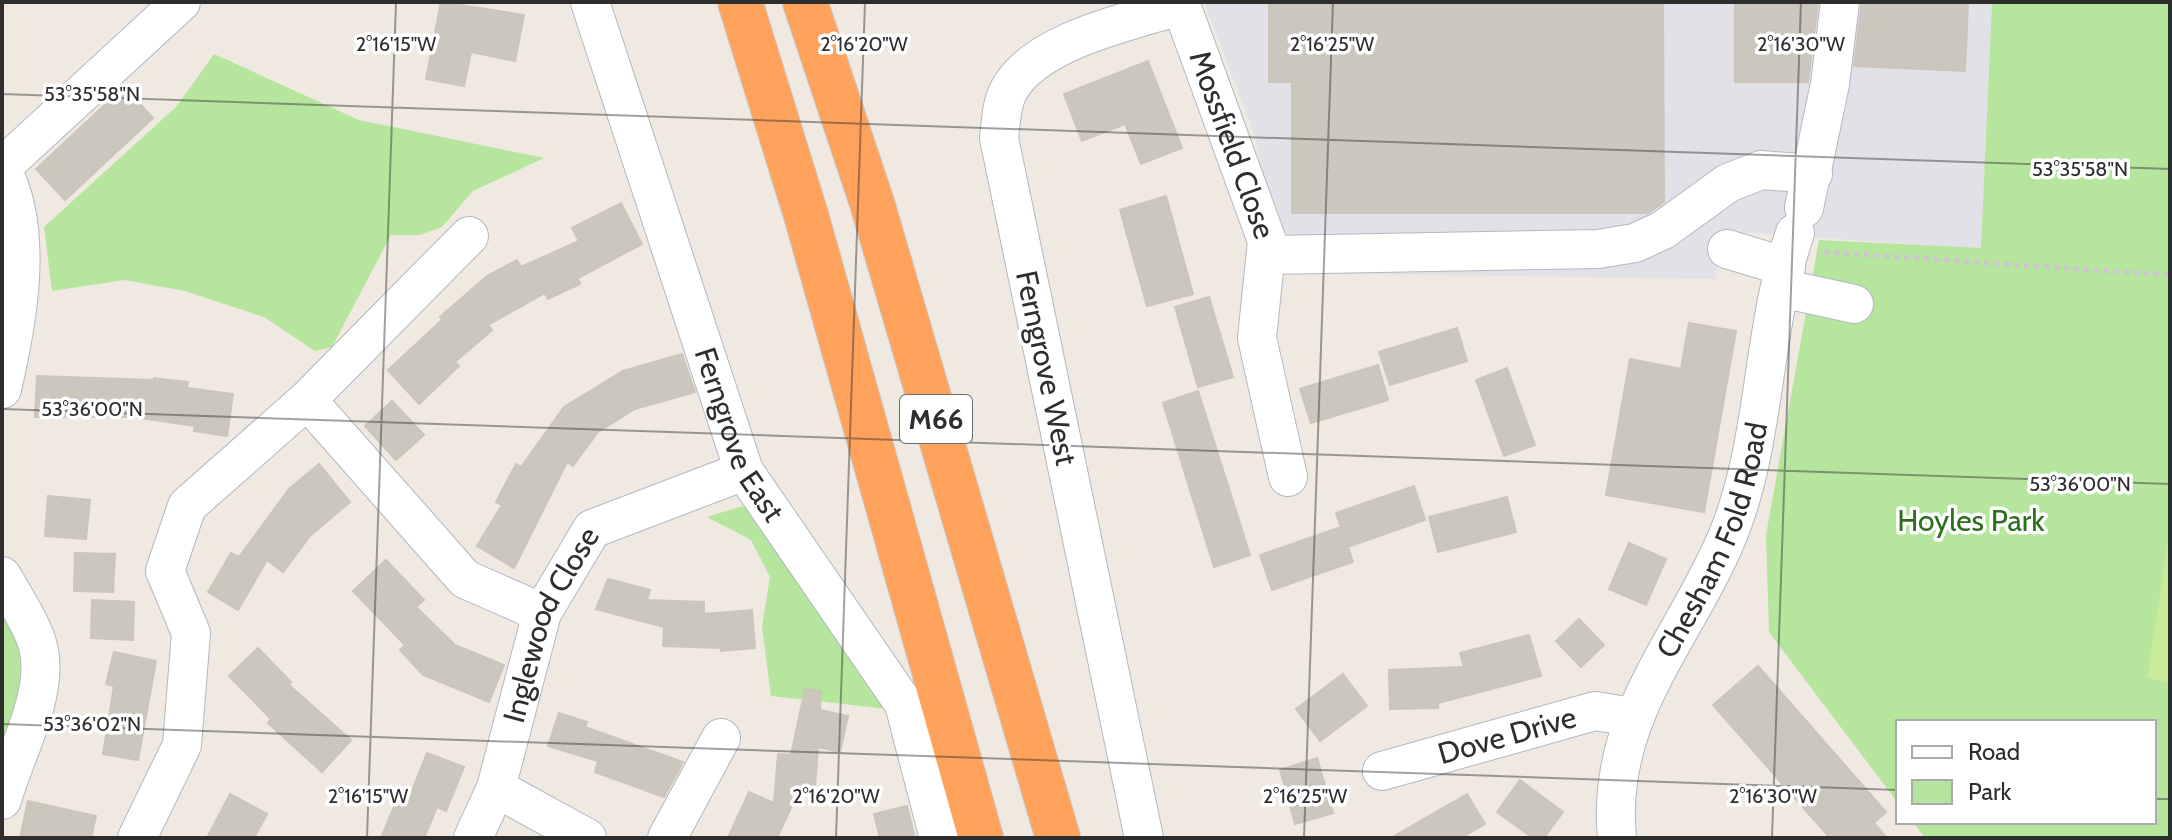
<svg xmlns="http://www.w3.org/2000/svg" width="2172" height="840" viewBox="0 0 2172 840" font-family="Cabin,sans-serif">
<rect width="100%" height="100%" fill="#efe9e1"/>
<path fill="#e3e1e8" d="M1204,2H1992L1981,249L1722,231L1715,279L1284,273L1255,135Z"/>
<path fill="#b6e59e" d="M1992,2H2170V838H1925L1913,822H2154V722H1898V803L1769,632L1766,535L1819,240L1981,248Z
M214,54L359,120L544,158L473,191L442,227L420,235H391L332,347L315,351L264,317L185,291L124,280L52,291L44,227L177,106Z
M742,506L763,512L888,709L771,696L762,626L770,577L751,540L707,517Z
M2,611L15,634L29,683L2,744Z"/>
<path fill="#c9ec9a" d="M2170,528V682L2147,678Z"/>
<path fill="#cbc7bf" stroke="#cbc5ba" stroke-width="2" d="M441,2L524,15L515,61L471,52L464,86L426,79Z
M1269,2H1663L1664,202L1648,213H1292V82H1269Z
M1735,2H1818L1808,82H1735Z
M1862,2H1968L1965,71L1854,66Z
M1148,61L1182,148L1141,164L1125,124L1082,141L1064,94Z
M124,87L153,118L65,200L36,169Z
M1166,196L1193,294L1147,306L1120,210Z
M621,203L642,244L578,278L580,284L548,299L545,293L488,325L492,330L455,362L459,366L419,404L388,370L442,320L440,317L487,276L517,260L521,267L579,241L572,228Z
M1209,297L1233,377L1198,387L1175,307Z
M1689,323L1736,331L1704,512L1606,495L1630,359L1681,369Z
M1457,328L1467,361L1390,385L1379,352Z
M682,354L695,392L635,409L598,432L573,466L567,462L514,568L477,546L502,505L496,502L516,464L521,467L564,407L623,371Z
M1378,365L1388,400L1311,423L1300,389Z
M1507,368L1535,445L1504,456L1476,380Z
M37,376L154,380V378L188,382L187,388L233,394L227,436L194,431L195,426L133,417H35Z
M1198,391L1250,555L1214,567L1163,403Z
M392,401L424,435L396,460L365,426Z
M319,464L350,502L310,536L283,572L267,560L238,610L208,592L231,553L239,557L289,489Z
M1414,486L1425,520L1348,547L1336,513Z
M48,496L90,500L86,539L45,536Z
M1507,497L1516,532L1438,552L1429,517Z
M1341,527L1353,562L1272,590L1260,555Z
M1629,543L1666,559L1646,605L1609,589Z
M75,553L115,554L113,592L74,591Z
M386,560L424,600L416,607L455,645L504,665L489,702L423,675L400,650L405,645L353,591Z
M608,579L650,590L647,600L704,602V614L752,610L755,648L721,651V648L663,646L664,627L596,609Z
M92,600L134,602L133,640L91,638Z
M1579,619L1604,645L1581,667L1556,641Z
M1529,635L1541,676L1438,703V708L1390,709L1389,670L1464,667L1460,653Z
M258,648L291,682L288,684L351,740L322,772L268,723L271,719L229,676Z
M114,652L156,661L138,760L103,754L114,686L106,684Z
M1758,666L1886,812L1874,823L1887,838H1830L1713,705Z
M1343,674L1367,706L1320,741L1296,709Z
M805,689L821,691L820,710L848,716L840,752L818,747L815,788H800L777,838H728L749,792L774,803L778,754L791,755Z
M559,713L587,722L585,727L683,762L664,797L595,772L598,761L548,746Z
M427,753L464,767L446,811L437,807L424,838H381L396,802L406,806Z
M1317,758L1333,813L1295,824L1280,770Z
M1520,780L1563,812L1544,838H1533L1497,812Z
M230,794L267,814L254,838H207Z
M1467,794L1485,824L1461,838H1391Z
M28,801L96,816L91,838H20Z
M907,806L915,838H880L874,814Z"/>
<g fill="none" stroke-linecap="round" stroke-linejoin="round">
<defs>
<g id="minor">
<path id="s1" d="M590,2L744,471L904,704L939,838"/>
<path id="s2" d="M1180,2L1267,241L1257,338L1288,477"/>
<path d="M2,167L181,2"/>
<path d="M2,170C35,232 17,324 2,389"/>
<path d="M1804,208L1830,84L1840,2"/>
<path d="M1727,249L1786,267"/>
<path d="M1266,255L1598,249L1635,243L1663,230L1728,183L1761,170L1813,174"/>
<path d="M1781,288L1854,304"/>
<path d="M307,400L465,579L542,613"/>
<path d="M2,576C13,596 27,616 35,637C55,686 15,752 2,800"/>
<path id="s3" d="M1382,771L1595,711L1632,717"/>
<path d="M496,788L587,838"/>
<path d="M137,838L182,745L191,633L165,571L187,506L307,400L469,236"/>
<path id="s4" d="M473,838L496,788L542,613L592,529L744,471"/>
<path d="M667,838L721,738"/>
<path d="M1144,838L999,138C1001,123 1001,104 1009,90C1036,40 1130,22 1182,5"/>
<path id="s5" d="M1617,838C1605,716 1685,639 1728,535C1767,439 1761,330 1795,233"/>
</g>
<path id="highway" d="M740,2L806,215L981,838
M805,2L872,203L1058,838"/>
</defs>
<use href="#minor" stroke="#b4b7c1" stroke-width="40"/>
<use href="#highway" stroke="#c9c9c9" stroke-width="46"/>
<path stroke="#c9c9c9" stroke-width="5" stroke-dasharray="6 4" stroke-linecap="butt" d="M1824,252L2170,275"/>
<use href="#minor" stroke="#fff" stroke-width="38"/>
<use href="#highway" stroke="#ffa35c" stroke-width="44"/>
</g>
<path fill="none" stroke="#2e2e2e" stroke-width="2" stroke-opacity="0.45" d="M2,94L2170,169M2,409L2170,484M2,724L1898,790M2154,799H2170M367,838L396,2M836,838L865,2M1304,838L1333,2M1772,838L1801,2"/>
<g text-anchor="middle" stroke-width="7" stroke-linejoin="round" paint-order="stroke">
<rect fill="#fff" stroke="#6d6d6d" stroke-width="2" x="900" y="395" width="72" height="48" rx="6"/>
<g font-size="28" font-weight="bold" fill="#2e2e2e">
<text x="936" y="429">M66</text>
</g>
<g font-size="30" fill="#2e2e2e" stroke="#fff">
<text dy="10" stroke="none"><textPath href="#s2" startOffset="152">Mossfield Close</textPath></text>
<text transform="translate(1046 368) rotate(78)" y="10">Ferngrove West</text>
<text dy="10" stroke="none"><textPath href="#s1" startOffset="458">Ferngrove East</textPath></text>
<text dy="10" stroke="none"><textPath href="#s5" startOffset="318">Chesham Fold Road</textPath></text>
<text dy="10" stroke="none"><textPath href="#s4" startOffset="228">Inglewood Close</textPath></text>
<text dy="10" stroke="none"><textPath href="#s3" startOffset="130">Dove Drive</textPath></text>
</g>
<g font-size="30" fill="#2c6e1b" stroke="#fff">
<text x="1971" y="531">Hoyles Park</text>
</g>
</g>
<g font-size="20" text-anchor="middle" fill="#2e2e2e" stroke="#fff" stroke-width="7" stroke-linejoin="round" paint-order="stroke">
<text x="396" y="51">2°16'15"W</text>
<text x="864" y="51">2°16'20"W</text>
<text x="1332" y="51">2°16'25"W</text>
<text x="1801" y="51">2°16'30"W</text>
<text x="92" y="101">53°35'58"N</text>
<text x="2080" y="176">53°35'58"N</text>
<text x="92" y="416">53°36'00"N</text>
<text x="2080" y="491">53°36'00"N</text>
<text x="92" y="731">53°36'02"N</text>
<text x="368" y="803">2°16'15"W</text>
<text x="836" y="803">2°16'20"W</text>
<text x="1305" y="803">2°16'25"W</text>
<text x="1773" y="803">2°16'30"W</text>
</g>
<rect width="2172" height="840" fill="none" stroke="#2e2e2e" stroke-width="8"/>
<rect x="1896" y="720" width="260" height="104" fill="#ffffff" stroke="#ababab" stroke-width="2"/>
<rect x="1912" y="746" width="40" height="12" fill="#ffffff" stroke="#ababab" stroke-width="2"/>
<text x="1968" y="760" font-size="24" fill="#2e2e2e">Road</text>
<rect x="1912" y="780" width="40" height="24" fill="#b6e59e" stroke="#ababab" stroke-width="2"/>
<text x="1968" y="800" font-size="24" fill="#2e2e2e">Park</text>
</svg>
